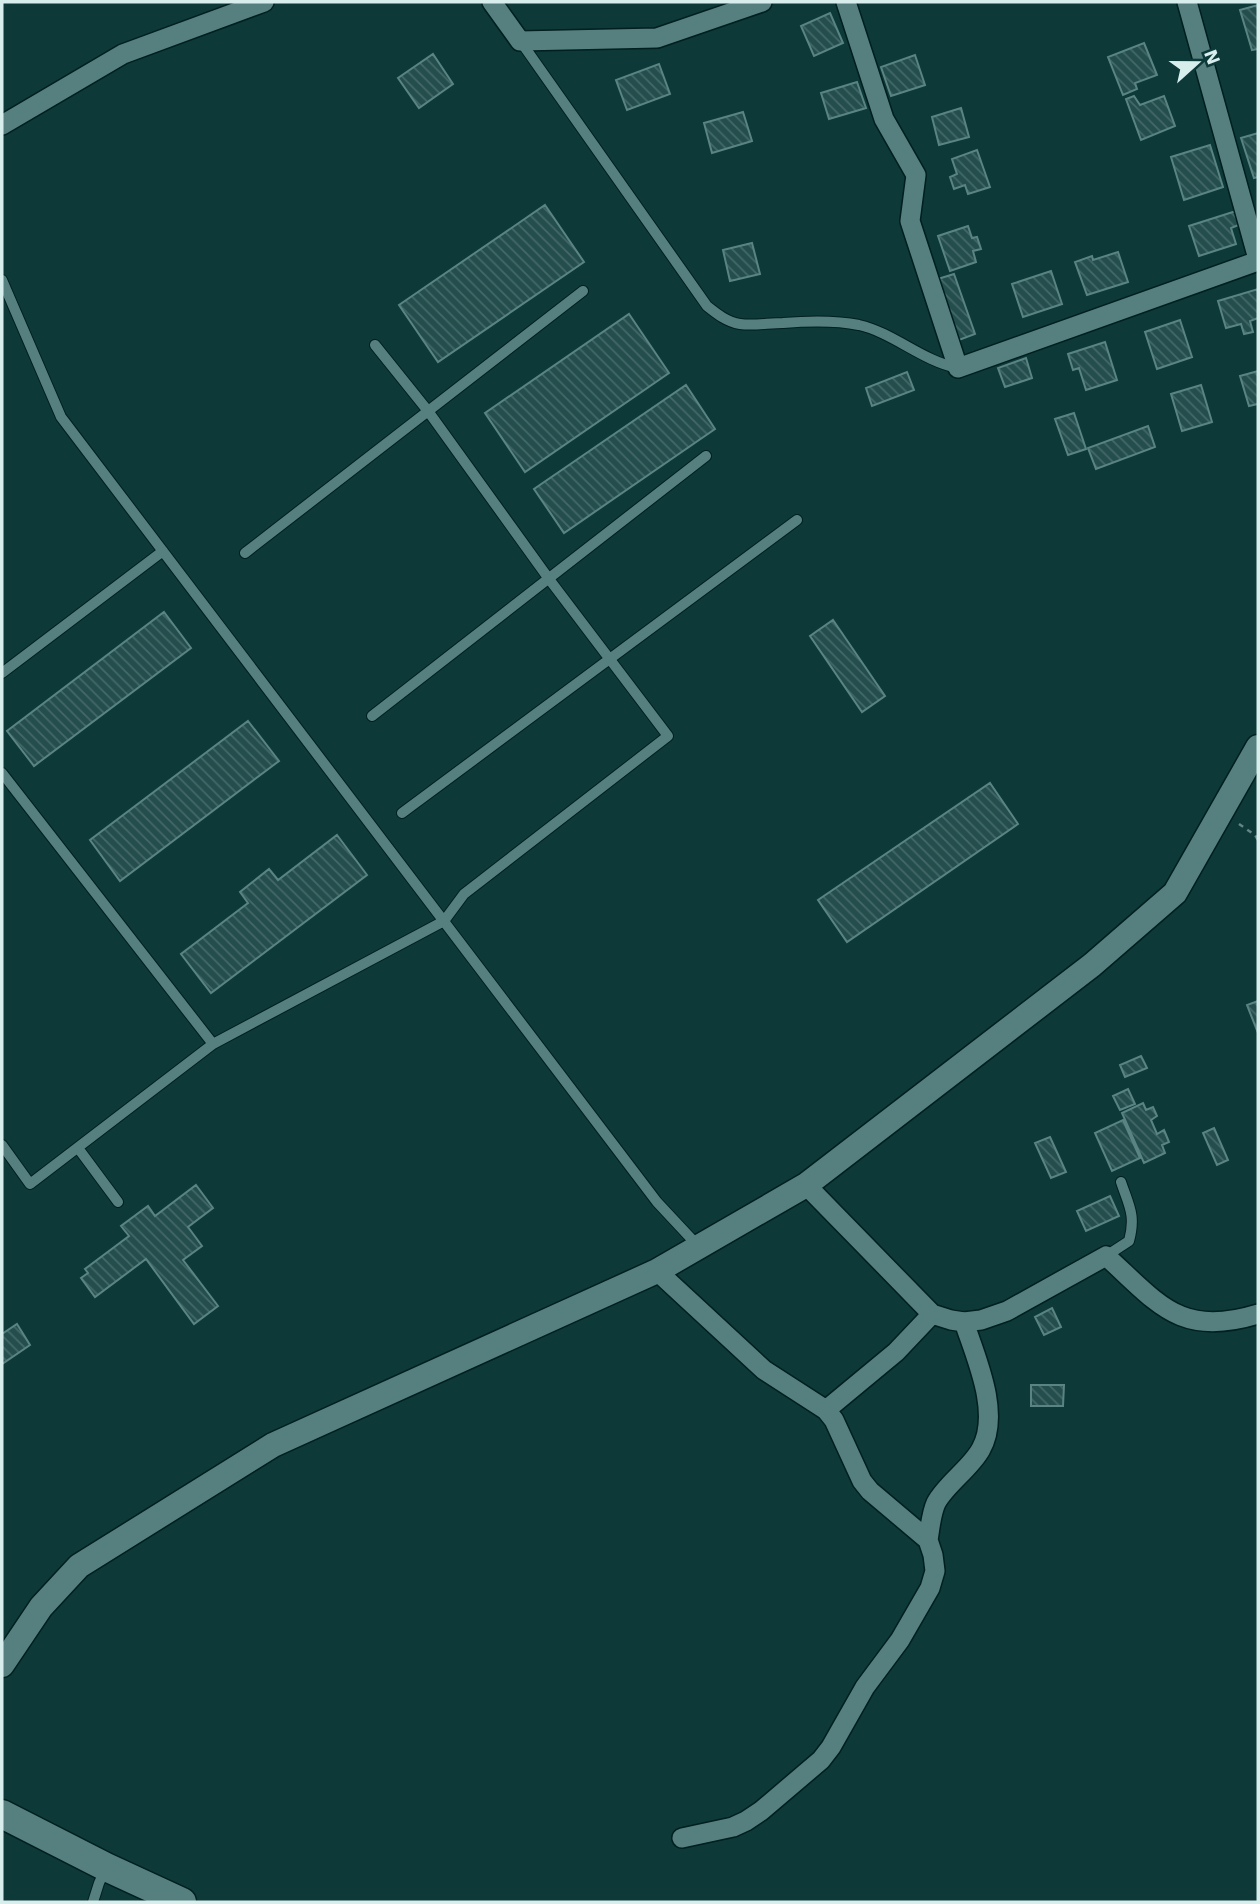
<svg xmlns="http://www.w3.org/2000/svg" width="1260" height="1904" viewBox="0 0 1260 1904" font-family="'Work Sans',sans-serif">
<defs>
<pattern id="building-back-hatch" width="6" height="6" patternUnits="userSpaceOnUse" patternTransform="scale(1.75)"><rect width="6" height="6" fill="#244e4d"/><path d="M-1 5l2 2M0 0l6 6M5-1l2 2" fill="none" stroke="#436867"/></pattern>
</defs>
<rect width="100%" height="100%" fill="#0d3939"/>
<path fill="url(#building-back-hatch)" stroke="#5a8483" stroke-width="2" d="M1258,5V49L1252,50L1240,10Z
M830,13L843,43L814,56L801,26Z
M1144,43L1157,75L1135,83L1137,89L1123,95L1108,57Z
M433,54L453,84L419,108L398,78Z
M915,55L925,85L891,96L881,67Z
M659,64L670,94L627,110L616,80Z
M857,82L866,108L829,119L821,93Z
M1134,96L1140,105L1164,96L1175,126L1141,140L1126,99Z
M961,108L969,137L939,145L932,117Z
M743,112L752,141L712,153L704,123Z
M1258,133V177L1254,178L1241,138Z
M1210,145L1223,187L1184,200L1171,157Z
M977,150L990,187L968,194L965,185L954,189L950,177L957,174L952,159Z
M545,205L584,262L438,362L399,305Z
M1236,211L1241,224L1231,228L1236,244L1199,256L1189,226Z
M968,226L972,238L977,237L981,249L973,251L976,262L950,271L938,236Z
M752,243L760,274L730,281L723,250Z
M1118,252L1128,282L1087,295L1075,262L1092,256L1093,260Z
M1051,271L1062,304L1023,317L1012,284Z
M954,274L975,334L959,340L938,279Z
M1258,289V318L1250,321L1253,332L1244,334L1241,324L1226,328L1218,301Z
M629,314L669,373L525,472L485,413Z
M1180,320L1192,357L1157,369L1145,332Z
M1105,342L1117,380L1086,390L1079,368L1073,370L1068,354Z
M1026,358L1032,378L1005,387L998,368Z
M1258,371V404L1249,406L1240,376Z
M907,372L914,390L872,406L866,388Z
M686,385L715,429L564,533L534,489Z
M1201,385L1212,422L1182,431L1171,394Z
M1074,413L1086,449L1068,455L1055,419Z
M1148,426L1155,447L1096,469L1088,448Z
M164,612L191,648L34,766L7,731Z
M833,620L885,696L862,712L810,636Z
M248,721L279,761L120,881L90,840Z
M990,783L1018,824L847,942L818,900Z
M337,835L367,875L211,993L181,954L248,903L240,892L269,869L278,880Z
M1258,1001V1033L1247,1005Z
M1141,1056L1147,1068L1125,1077L1120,1065Z
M1128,1089L1135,1104L1120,1110L1113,1096Z
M1143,1103L1146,1110L1153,1107L1157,1116L1151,1120L1157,1134L1164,1130L1169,1142L1162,1145L1165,1153L1144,1163L1122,1113Z
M1123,1120L1140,1158L1112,1171L1095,1133Z
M1214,1128L1228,1160L1217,1165L1203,1133Z
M1050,1137L1066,1172L1051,1178L1035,1143Z
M196,1185L213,1208L188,1227L202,1246L183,1260L218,1306L194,1324L146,1259L95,1297L81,1278L88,1273L85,1269L129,1236L121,1226L148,1206L155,1216Z
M1110,1196L1119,1216L1086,1231L1077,1211Z
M1052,1308L1061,1327L1044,1335L1035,1317Z
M17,1324L30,1345L2,1364V1334Z
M1031,1385H1064L1063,1406H1031Z"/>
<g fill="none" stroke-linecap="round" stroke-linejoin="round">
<defs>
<path id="service" d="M521,42L707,306C717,314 727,322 740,324C754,326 769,323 783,323C808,321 834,320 859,325C894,333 922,361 958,368
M2,280L61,417L657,1202L699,1247
M245,553L583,291
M2,673L163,551
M372,716L706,456
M2,773L213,1044
M402,813L797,520
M2,1145L30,1184L213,1044L444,921L464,894L668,736L549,579L428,411L375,345
M78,1148L118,1202
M1106,1256L1129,1241C1136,1215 1129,1206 1121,1182
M93,1902L99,1883L106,1868"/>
<path id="minor" d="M492,2L520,41L657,38L762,2
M846,2L884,119L916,175L910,221L958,368L1258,261
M1187,2L1258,259
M2,125L123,54L264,2
M806,1185L932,1314L951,1320L964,1322L981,1320L1007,1311L1106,1256C1159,1304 1180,1338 1258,1314
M657,1271L764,1370L826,1410L834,1420L862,1481L870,1491L928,1540L933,1555L935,1571L930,1588L900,1640L865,1687L831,1747L821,1760L761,1811L746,1821L733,1827L682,1838
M826,1410L896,1352L932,1314
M928,1540C930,1529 931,1514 936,1503C946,1484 971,1468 981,1449C1001,1413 976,1358 964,1322"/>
<path id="tertiary" d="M2,1665L41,1607L79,1566L273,1445L657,1271L806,1185L1092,965L1175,893L1258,747"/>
<path id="secondary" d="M2,1814L106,1867L182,1902"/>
</defs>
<use href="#service" stroke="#001f1f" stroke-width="12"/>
<use href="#minor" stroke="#001f1f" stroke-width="22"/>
<use href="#tertiary" stroke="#001f1f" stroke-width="27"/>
<use href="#secondary" stroke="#001f1f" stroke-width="31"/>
<path stroke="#638685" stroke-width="2.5" stroke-dasharray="5 5" stroke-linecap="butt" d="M1239,824L1255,835L1258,840"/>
<use href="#service" stroke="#56807f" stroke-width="10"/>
<use href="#minor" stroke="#56807f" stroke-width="19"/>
<use href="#tertiary" stroke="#56807f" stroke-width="24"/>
<use href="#secondary" stroke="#56807f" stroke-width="28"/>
</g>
<rect width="1260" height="1904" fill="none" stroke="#d8eeed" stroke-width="7"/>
<g transform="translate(1197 63) rotate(69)" stroke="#0d3939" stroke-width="5" paint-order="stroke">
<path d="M0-5L12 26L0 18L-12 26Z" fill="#d8eeed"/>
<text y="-10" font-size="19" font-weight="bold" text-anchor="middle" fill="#d8eeed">N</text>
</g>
</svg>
